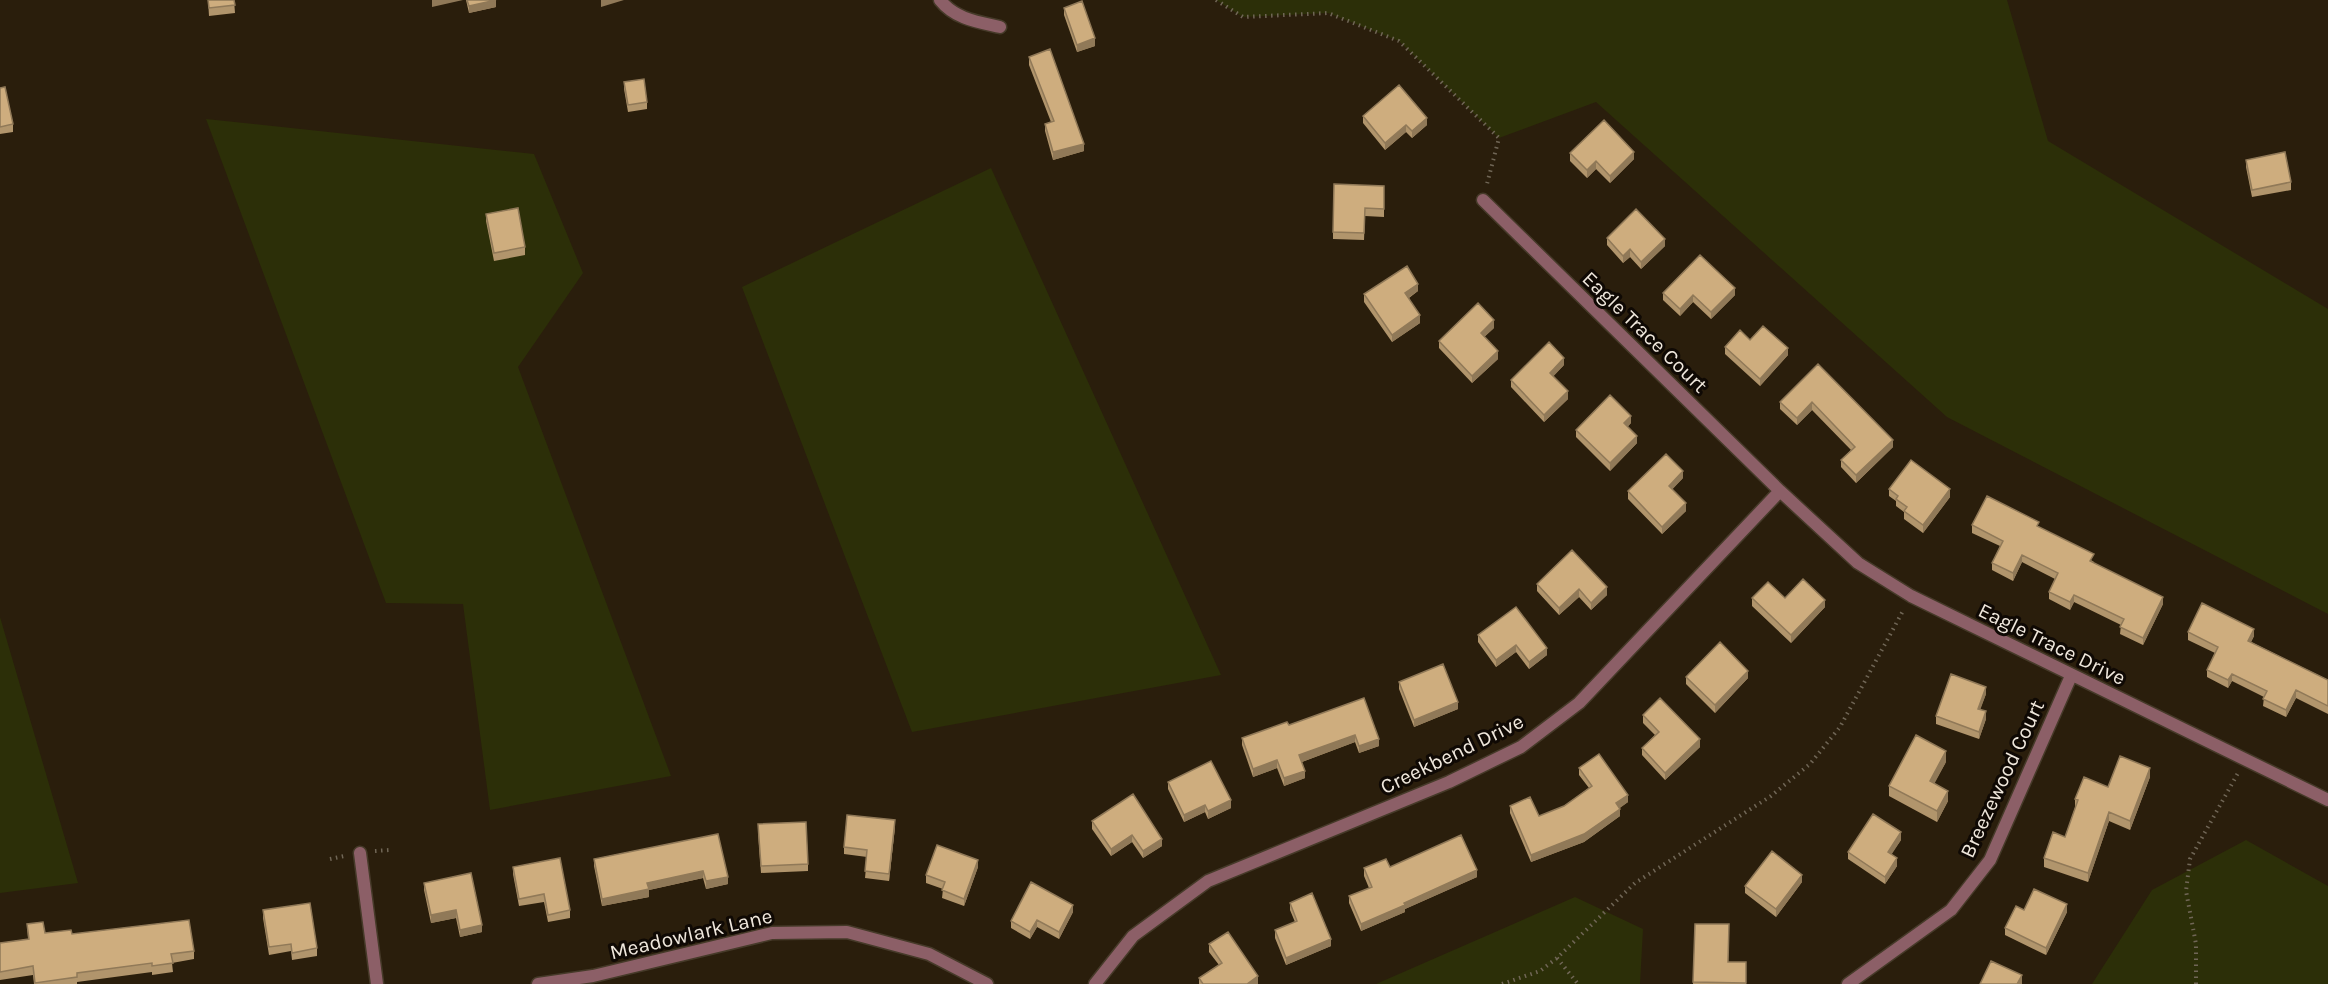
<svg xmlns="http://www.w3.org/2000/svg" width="2328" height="984" viewBox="0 0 2328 984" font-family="Karla,sans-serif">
<rect width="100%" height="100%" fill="#2a1e0c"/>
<path fill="#2c2f08" d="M1216,0H2007L2048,141L2328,309V614L1947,417L1596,102L1499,138L1399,41L1328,13L1243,17Z
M206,119L534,154L583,273L518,367L671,776L490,810L463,604L386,603Z
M991,168L1221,675L912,732L742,287Z
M0,617L78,883L0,893Z
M2246,840L2328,886V984H2092L2152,890Z
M1575,897L1643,929L1640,984H1376Z"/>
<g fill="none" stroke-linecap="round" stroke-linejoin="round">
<defs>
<path id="lane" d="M940,0C955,19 978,22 1000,27"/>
<path id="street" d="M1483,200L1780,491L1858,563L1911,596L2328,800
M360,853L377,984
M538,984L593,976L772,933L847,932L929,954L987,984
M1095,984L1133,936L1208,881L1449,782L1521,747L1579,703L1780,491
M1848,984L1951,910L1990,860L2071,676"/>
</defs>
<use href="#lane" stroke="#463a29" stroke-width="15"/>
<use href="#street" stroke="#463a29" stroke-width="15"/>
<path stroke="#706656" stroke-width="4" stroke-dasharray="1.5 4.5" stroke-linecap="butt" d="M1216,0L1243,17L1328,13L1399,41L1499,138L1487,184
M375,851L390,850
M330,859L344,856
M1557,958L1578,984
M1502,984L1540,971L1557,958L1635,883L1771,796L1810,764L1840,727L1904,609
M2196,984V944L2186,891L2190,859L2238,773"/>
<use href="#lane" stroke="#8c5f67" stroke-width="12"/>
<use href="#street" stroke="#8c5f67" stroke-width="12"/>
</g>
<path fill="#b1956c" d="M208,0H234L235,13L209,16Z
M466,0H496V7L469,13Z
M1064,8L1095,46L1077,52L1064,15Z
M1029,57L1084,151L1053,160L1045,131V124L1051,122L1029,65Z
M624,82L647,102V109L628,112L624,89Z
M0,88L13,124V132L0,134Z
M1363,116L1427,125L1412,138L1406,132L1385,150L1363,123Z
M1570,153L1634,159L1610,183L1596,169L1587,178L1570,161Z
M2246,160L2291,182V190L2252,197L2246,167Z
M1384,186V217L1365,216L1364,240L1333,239V232Z
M486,214L525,247V255L494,261L486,221Z
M1607,238L1665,246L1641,269L1630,257L1623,263L1607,245Z
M1418,291L1409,298L1420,323L1392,342L1364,302V294Z
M1663,293L1735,295L1711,319L1693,302L1680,316L1663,300Z
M1494,328L1484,337L1498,359L1472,383L1439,348V341Z
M1750,340L1788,355L1760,386L1725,354V347Z
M1818,364L1893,447L1856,483L1841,467V460L1851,450L1812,410L1797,425L1780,409V402Z
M1564,365L1553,376L1568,399L1544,422L1511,387V380Z
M1631,423L1627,427L1637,443L1610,471L1576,437V430Z
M1683,478L1672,489L1686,511L1662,534L1628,499V491Z
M1889,489L1950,497L1923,533L1904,519V512L1896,506V501L1889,496Z
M1972,525L2039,527L2094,562L2093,563L2163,604L2143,645L2120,634L2121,625L2074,602L2070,610L2049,599V592L2055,579L2022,562L2013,581L1992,570V563L2000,546L1972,533Z
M1572,550L1607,595L1591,610L1579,597L1559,615L1537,591V584Z
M1752,598H1785L1825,607L1791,643L1752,606Z
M1516,607L1547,655L1529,669L1516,652L1496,667L1478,642V635Z
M2188,632L2254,636L2251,642L2328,680V714L2296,698L2286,717L2263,706L2264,697L2232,681L2228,688L2207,677V670L2215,653L2188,640Z
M1686,677L1748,678L1715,713L1686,684Z
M1399,682L1458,709L1414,727L1399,689Z
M1986,694L1980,709L1986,719L1979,739L1936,724V716Z
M1364,698L1379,746L1359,753L1355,742L1302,762L1305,778L1284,786L1277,768L1253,777L1242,745V738L1289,725Z
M1643,715L1700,747L1665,780L1642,755V748L1655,735L1643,723Z
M1946,762L1934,783L1948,801L1937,822L1889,796V786Z
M1579,768L1628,802L1619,808L1620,816L1584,842L1531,862L1510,813V806L1539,816L1564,806L1589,788L1579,775Z
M2150,777L2130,830L2109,821L2088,882L2044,867V858L2065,837L2075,808V799L2108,787Z
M1168,782L1231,808L1208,819L1205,812L1184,822L1168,789Z
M1092,821L1162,846L1143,858L1132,842L1111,856L1092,829Z
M895,827L889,881L865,878L867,857L844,854V847Z
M758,832L808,864V871L761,873Z
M718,834L728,884L706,889L703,878L649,890V897L602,906L594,866V859Z
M1901,840L1891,854L1897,866L1885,884L1848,859V852Z
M513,867L570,910V918L548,922L544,902L519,906L513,874Z
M978,867L964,906L942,898L943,889L926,883V875Z
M1390,867L1477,877L1405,909V912L1361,931L1349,903V896L1369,888L1364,876V868Z
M1802,882L1776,917L1745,893V886Z
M424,883L482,932L460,937L456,918L431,923L424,890Z
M1290,903L1331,946L1286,965L1275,938V930L1295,922L1290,910Z
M263,910L317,948V956L292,960L291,951L269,955L263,918Z
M2024,910L2067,912L2046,955L2005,935V928Z
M1073,912L1059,939L1037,927L1030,939L1011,928V921Z
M27,924L45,933L72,934L194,951V959L172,963L173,972L152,975V972L77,982V984H34L33,975L0,980V943L28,939Z
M1695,924L1728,962H1746V984H1693Z
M1209,944L1258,984H1199V978L1219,965L1209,952Z"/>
<path fill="#907958" d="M432,0H463L432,7Z
M496,0V7L469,13V6Z
M601,0H624L601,7Z
M1095,38V46L1077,52V45Z
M1427,118V125L1412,138V131Z
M1406,125V132L1385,150V143Z
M1084,144V151L1053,160V152Z
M1634,152V159L1610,183V176Z
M1596,161V169L1587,178V170Z
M1665,239V246L1641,269V262Z
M1630,249V257L1623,263V256Z
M1418,284V291L1405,300V293Z
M1735,288V295L1711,319V312Z
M1693,295V302L1680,316V309Z
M1420,315V323L1392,342V335Z
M1494,320V328L1481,340V333Z
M1788,348V355L1760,386V379Z
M1498,351V359L1472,383V376Z
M1564,358V365L1550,380V373Z
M1568,391V399L1544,422V415Z
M1812,402V410L1797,425V418Z
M1631,416V423L1624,431V423Z
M1637,436V443L1610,471V463Z
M1893,440V447L1856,483V475Z
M1683,471V478L1669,493V486Z
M1950,489V497L1923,533V525Z
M1686,503V511L1662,534V527Z
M2022,555V562L2013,581V573Z
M1607,587V595L1591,610V603Z
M1579,589V597L1559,615V608Z
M2074,595V602L2070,610V602Z
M2163,597V604L2143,645V638Z
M1825,600V607L1791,643V635Z
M2254,629V636L2248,648V641Z
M1516,645V652L1496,667V660Z
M1547,648V655L1529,669V662Z
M1748,671V678L1715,713V705Z
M2232,674V681L2228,688V680Z
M1986,687V694L1978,716V709Z
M2296,690V698L2286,717V710Z
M1458,702V709L1414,727V720Z
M1986,711V719L1979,739V732Z
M1355,735V742L1299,763V755Z
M1379,739V746L1359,753V746Z
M1700,739V747L1665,780V773Z
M1946,751V762L1930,792V781Z
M1277,760V768L1253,777V769Z
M2150,768V777L2130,830V821Z
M1305,771V778L1284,786V778Z
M1948,791V801L1937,822V811Z
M1628,795V802L1616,811V803Z
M1231,800V808L1208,819V811Z
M1205,805V812L1184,822V815Z
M1620,809V816L1584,842L1531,862V855Z
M2109,812V821L2088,882V873Z
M895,820V827L889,881V874Z
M1901,832V840L1888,860V852Z
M1132,835V842L1111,856V849Z
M1162,839V846L1143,858V851Z
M1897,858V866L1885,884V877Z
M978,860V867L964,906V899Z
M1477,870V877L1405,909V912L1361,931V924L1404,903Z
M703,871V878L649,890V897L602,906V899L647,883Z
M1802,875V882L1776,917V909Z
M728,877V884L706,889V881Z
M2067,904V912L2046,955V948Z
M1073,905V912L1059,939V932Z
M456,910V918L431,923V915Z
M1037,920V927L1030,939V932Z
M482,925V932L460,937V930Z
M1331,939V946L1286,965V958Z
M2022,975V984H2017Z
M1258,976V984H1247Z"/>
<path fill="#cead7e" stroke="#907958" stroke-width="1.5" d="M208,0H234L235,5L209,8Z
M467,0H496L469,6Z
M1082,1L1095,38L1077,45L1064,8Z
M1050,49L1084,144L1053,152L1045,124L1054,121L1029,57Z
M644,79L647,102L628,105L624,82Z
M1399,85L1427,118L1412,131L1406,125L1385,143L1363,116Z
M5,87L13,124L0,127V88Z
M1604,120L1634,152L1610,176L1596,161L1587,170L1570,153Z
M2285,152L2291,182L2252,190L2246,160Z
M1334,184L1384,186V209L1365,208L1364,233L1333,232Z
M518,208L525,247L494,253L486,214Z
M1636,209L1665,239L1641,262L1630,249L1623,256L1607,238Z
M1700,255L1735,288L1711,312L1693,295L1680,309L1663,293Z
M1407,266L1418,284L1405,293L1420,315L1392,335L1364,294Z
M1478,303L1494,320L1481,333L1498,351L1472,376L1439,341Z
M1763,326L1788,348L1760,379L1725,347L1740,330L1750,340Z
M1549,342L1564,358L1550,373L1568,391L1544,415L1511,380Z
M1818,364L1893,440L1856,475L1841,460L1855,447L1812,402L1797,418L1780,402Z
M1610,395L1631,416L1624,423L1637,436L1610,463L1576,430Z
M1666,454L1683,471L1669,486L1686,503L1662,527L1628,491Z
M1911,460L1950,489L1923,525L1904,511L1907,507L1896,499L1898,496L1889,489Z
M1987,496L2039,522L2037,526L2094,554L2090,561L2163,597L2143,638L2120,627L2124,619L2074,595L2070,602L2049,592L2058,573L2022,555L2013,573L1992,563L2003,541L1972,525Z
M1572,550L1607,587L1591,603L1579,589L1559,608L1537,584Z
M1803,579L1825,600L1791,635L1752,598L1768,582L1785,598Z
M2202,603L2254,629L2248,641L2328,680V706L2296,690L2286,710L2263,699L2267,691L2232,674L2228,680L2207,670L2218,647L2188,632Z
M1516,607L1547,648L1529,662L1516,645L1496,660L1478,635Z
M1720,642L1748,671L1715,705L1686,677Z
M1443,664L1458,702L1414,720L1399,682Z
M1951,674L1986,687L1978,709L1986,711L1979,732L1936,716Z
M1364,698L1379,739L1359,746L1355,735L1299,755L1305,771L1284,778L1277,760L1253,769L1242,738L1287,722L1289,725Z
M1660,698L1700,739L1665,773L1642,748L1659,732L1643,715Z
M1916,735L1946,751L1930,781L1948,791L1937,811L1889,786Z
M1599,754L1628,795L1616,803L1620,809L1584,834L1531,855L1510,806L1530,797L1539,816L1564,806L1592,786L1579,768Z
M2120,756L2150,768L2130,821L2109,812L2088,873L2044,858L2053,832L2065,837L2078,800L2075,799L2084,777L2108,787Z
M1211,761L1231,800L1208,811L1205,805L1184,815L1168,782Z
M1133,794L1162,839L1143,851L1132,835L1111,849L1092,821Z
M1873,814L1901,832L1888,852L1897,858L1885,877L1848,852Z
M847,815L895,820L889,874L865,871L867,850L844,847Z
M806,822L808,864L761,866L758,824Z
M718,834L728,877L706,881L703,871L647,883L649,889L602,899L594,859Z
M1461,835L1477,870L1404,903L1405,905L1361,924L1349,896L1372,887L1364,868L1386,859L1390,867Z
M937,845L978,860L964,899L942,890L945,882L926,875Z
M1772,851L1802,875L1776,909L1745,886Z
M560,858L570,910L548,915L544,894L519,899L513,867Z
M471,873L482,925L460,930L456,910L431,915L424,883Z
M1031,882L1073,905L1059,932L1037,920L1030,932L1011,921Z
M2034,889L2067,904L2046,948L2005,928L2016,906L2024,910Z
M1312,893L1331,939L1286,958L1275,930L1297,921L1290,903Z
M310,903L317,948L292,953L291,944L269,947L263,910Z
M189,920L194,951L171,954L173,963L152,966V963L77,973V977L35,983L33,966L0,972V943L29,939L27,924L43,922L45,933L71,930L72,934Z
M1695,924H1729L1728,962H1746V983L1693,982Z
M1228,932L1258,976L1247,984H1203L1199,978L1222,963L1209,944Z
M1991,961L2022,975L2017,984H1980Z"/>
<g text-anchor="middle" stroke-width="6" stroke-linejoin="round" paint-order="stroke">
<g font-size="21" fill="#efe7dc" stroke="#0f0904">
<text transform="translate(1645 332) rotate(44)" y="7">Eagle Trace Court</text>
<text transform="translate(2052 644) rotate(26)" y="7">Eagle Trace Drive</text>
<text transform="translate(1452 754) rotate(-26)" y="7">Creekbend Drive</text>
<text transform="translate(2002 779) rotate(-65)" y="7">Breezewood Court</text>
<text transform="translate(691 934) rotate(-13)" y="7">Meadowlark Lane</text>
</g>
</g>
</svg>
